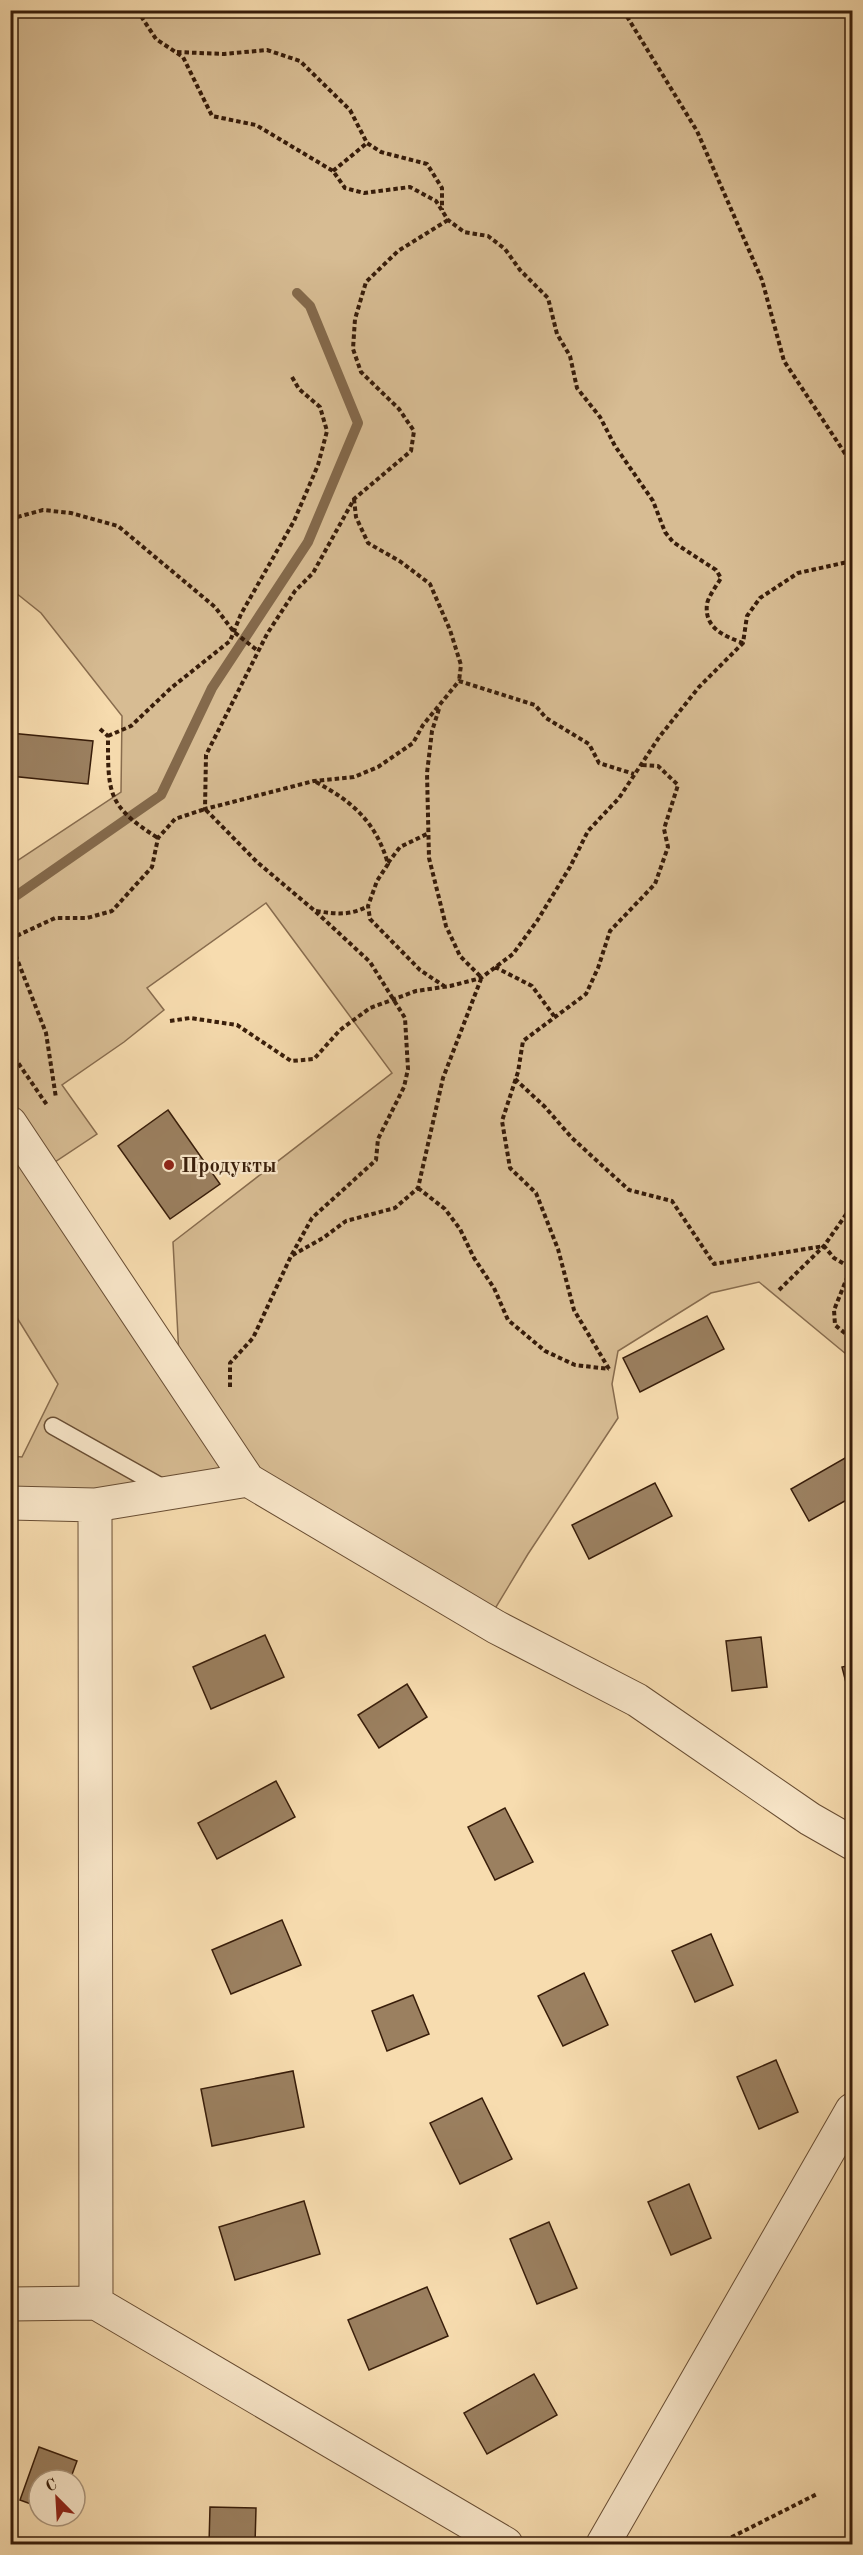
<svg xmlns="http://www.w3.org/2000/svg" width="863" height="2555" viewBox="0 0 863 2555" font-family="'Old Standard TT',serif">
<rect width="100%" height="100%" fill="#f7dcaf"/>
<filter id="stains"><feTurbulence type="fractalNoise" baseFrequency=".00333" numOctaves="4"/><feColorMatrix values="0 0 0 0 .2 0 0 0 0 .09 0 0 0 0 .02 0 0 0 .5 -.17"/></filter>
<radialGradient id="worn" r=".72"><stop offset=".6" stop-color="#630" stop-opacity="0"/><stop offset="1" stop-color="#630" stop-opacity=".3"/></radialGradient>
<path fill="#d7bc93" stroke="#886c4e" stroke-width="1.5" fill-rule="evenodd" d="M11,11H852V1359L759,1282L711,1293L618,1351L612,1384L618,1418L528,1554L487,1622L257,1485L11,1503V1456L22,1457L58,1384L11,1308V865L121,792L122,716L41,613L11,589ZM266,903L392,1073L173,1242L180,1375L43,1170L97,1134L62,1085L124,1042L164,1010L147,988Z"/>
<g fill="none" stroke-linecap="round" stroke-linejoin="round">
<path stroke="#84694b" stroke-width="10" d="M10,900L161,795L212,688L308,542L358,423L310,306L297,293"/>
</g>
<path fill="#9b8060" stroke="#381d0a" stroke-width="1.5" d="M10,733L93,741L88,784L10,776Z
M168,1110L220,1184L170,1219L118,1146Z
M707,1316L724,1349L640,1392L623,1358Z
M852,1454V1497L809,1521L791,1489Z
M655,1483L672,1516L589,1559L572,1525Z
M265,1635L284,1677L211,1709L193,1667Z
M761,1637L767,1687L732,1691L726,1641Z
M852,1665V1706L842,1667Z
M407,1684L427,1717L379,1748L358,1715Z
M276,1781L295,1817L217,1859L198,1823Z
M505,1808L533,1862L495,1880L468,1827Z
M282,1920L301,1965L231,1994L212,1950Z
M711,1934L733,1985L695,2002L672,1951Z
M584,1973L608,2025L563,2046L538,1996Z
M413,1995L429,2034L387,2051L372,2011Z
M776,2060L798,2112L759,2129L737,2077Z
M293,2071L304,2127L212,2146L201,2089Z
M482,2098L512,2159L460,2184L430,2123Z
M689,2184L711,2238L671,2255L648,2202Z
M304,2201L320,2254L235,2280L219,2227Z
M549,2222L577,2288L537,2304L510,2239Z
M427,2287L448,2336L369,2370L348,2320Z
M534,2374L557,2415L487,2454L464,2413Z
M39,2447L77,2461L70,2480H39V2507L20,2500Z
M210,2507L256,2508L255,2544H209Z"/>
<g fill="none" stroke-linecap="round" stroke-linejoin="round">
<defs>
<path id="lane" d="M53,1426L167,1490"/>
<path id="street" d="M10,1123L248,1480L496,1627L637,1700L810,1819L852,1843
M10,1503L95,1505L248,1480
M95,1505L96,2303
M10,2304L96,2303L506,2544
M603,2544L852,2110"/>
</defs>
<use href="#lane" stroke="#684d33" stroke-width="19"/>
<use href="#street" stroke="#684d33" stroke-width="35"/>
<path stroke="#381d0a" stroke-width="4" stroke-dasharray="4.5 3" stroke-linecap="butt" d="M137,10L156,39L183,57L212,116L256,125L333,171L345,188L364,193L410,187L436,201L448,220L464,232L488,236L505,249L520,270L548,298L557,334L570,356L577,388L600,417L615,446L653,501L665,532L673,542L716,570L721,578C717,585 708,597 707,604C704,628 724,636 743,643
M623,10L697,131L762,280L784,361L852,464
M177,52L224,54L267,50L300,61L350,110L367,143L381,152L427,164L442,188V210
M333,171L367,143
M448,220L398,251L366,282L355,319L353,349L361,372L399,409L414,431L411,451L354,499L313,573L295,591L267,634L206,755L205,809L314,781L354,777L378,767L413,743L423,725L459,681L535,705L546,718L589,744L599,763L634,774
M354,499L356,517L368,543L401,562L430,584L450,630L461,665L459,681
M10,519L43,510L71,513L118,526L215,607L234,632L258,651
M439,709L432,731L427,773L429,858L446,926L460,956L481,977
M100,729L108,736C108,793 107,806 158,838
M108,736L131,726L171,688L230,641L241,614L294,521L318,465L327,431L320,407L299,389L292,377
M316,782C353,802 376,822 388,864L377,881L368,906L370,919L420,970L444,986
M388,863L400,847L429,833
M316,911C336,914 350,916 368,906
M10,939L55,918H87L112,911L152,867L158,838L175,819L205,809L257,862L315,911L370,962L405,1018L408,1069L404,1087L378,1139L376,1160L312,1218L291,1256
M10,941L46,1033L56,1098
M495,967L532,986L554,1016
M170,1021L190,1018L237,1025L291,1061L314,1059L340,1030L370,1008L416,991L450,986L481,978L513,954L537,921L570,867L588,831L619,798L660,736L699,687L743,643L747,616L760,598L798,573L852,561
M10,1051L47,1105
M515,1079L545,1107L572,1138L629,1190L672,1201L714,1264L824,1246L834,1258L851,1268L834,1310L835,1325L852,1339
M418,1188L445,1209L460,1229L474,1258L494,1288L508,1320L545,1351L575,1365L609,1369
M779,1290L824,1246L852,1206
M609,1369L574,1310L558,1249L536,1193L510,1168L502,1121L518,1072L523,1041L586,994L598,968L610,931L655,884L668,847L664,829L678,785L658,766L640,765
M230,1387V1363L253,1338L291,1256L323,1238L346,1221L395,1208L418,1188L443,1078L481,979
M718,2544L817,2494"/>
<use href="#lane" stroke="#fae8cb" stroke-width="16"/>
<use href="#street" stroke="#fae8cb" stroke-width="33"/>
</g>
<circle fill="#8f2418" stroke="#fae8cb" stroke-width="2" cx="169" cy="1165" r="6"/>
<g text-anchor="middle" stroke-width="4.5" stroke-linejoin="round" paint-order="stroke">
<g font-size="21" font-weight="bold" fill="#381d0a" stroke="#fae8cb" text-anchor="start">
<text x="181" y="1172">Продукты</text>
</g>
</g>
<rect width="863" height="2555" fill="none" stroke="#f7dcaf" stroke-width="36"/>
<rect x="12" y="12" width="839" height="2531" fill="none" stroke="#381d0a" stroke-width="3"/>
<rect x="18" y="18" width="827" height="2519" fill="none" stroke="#381d0a" stroke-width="1.5"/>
<g transform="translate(57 2498) rotate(336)"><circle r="28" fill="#fae8cb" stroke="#ac977e" stroke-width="1.5"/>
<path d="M0-4.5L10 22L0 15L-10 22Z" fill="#8f2418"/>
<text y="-9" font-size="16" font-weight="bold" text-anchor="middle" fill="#381d0a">С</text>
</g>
<rect width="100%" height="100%" filter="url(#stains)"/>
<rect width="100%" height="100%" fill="url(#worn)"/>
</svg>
